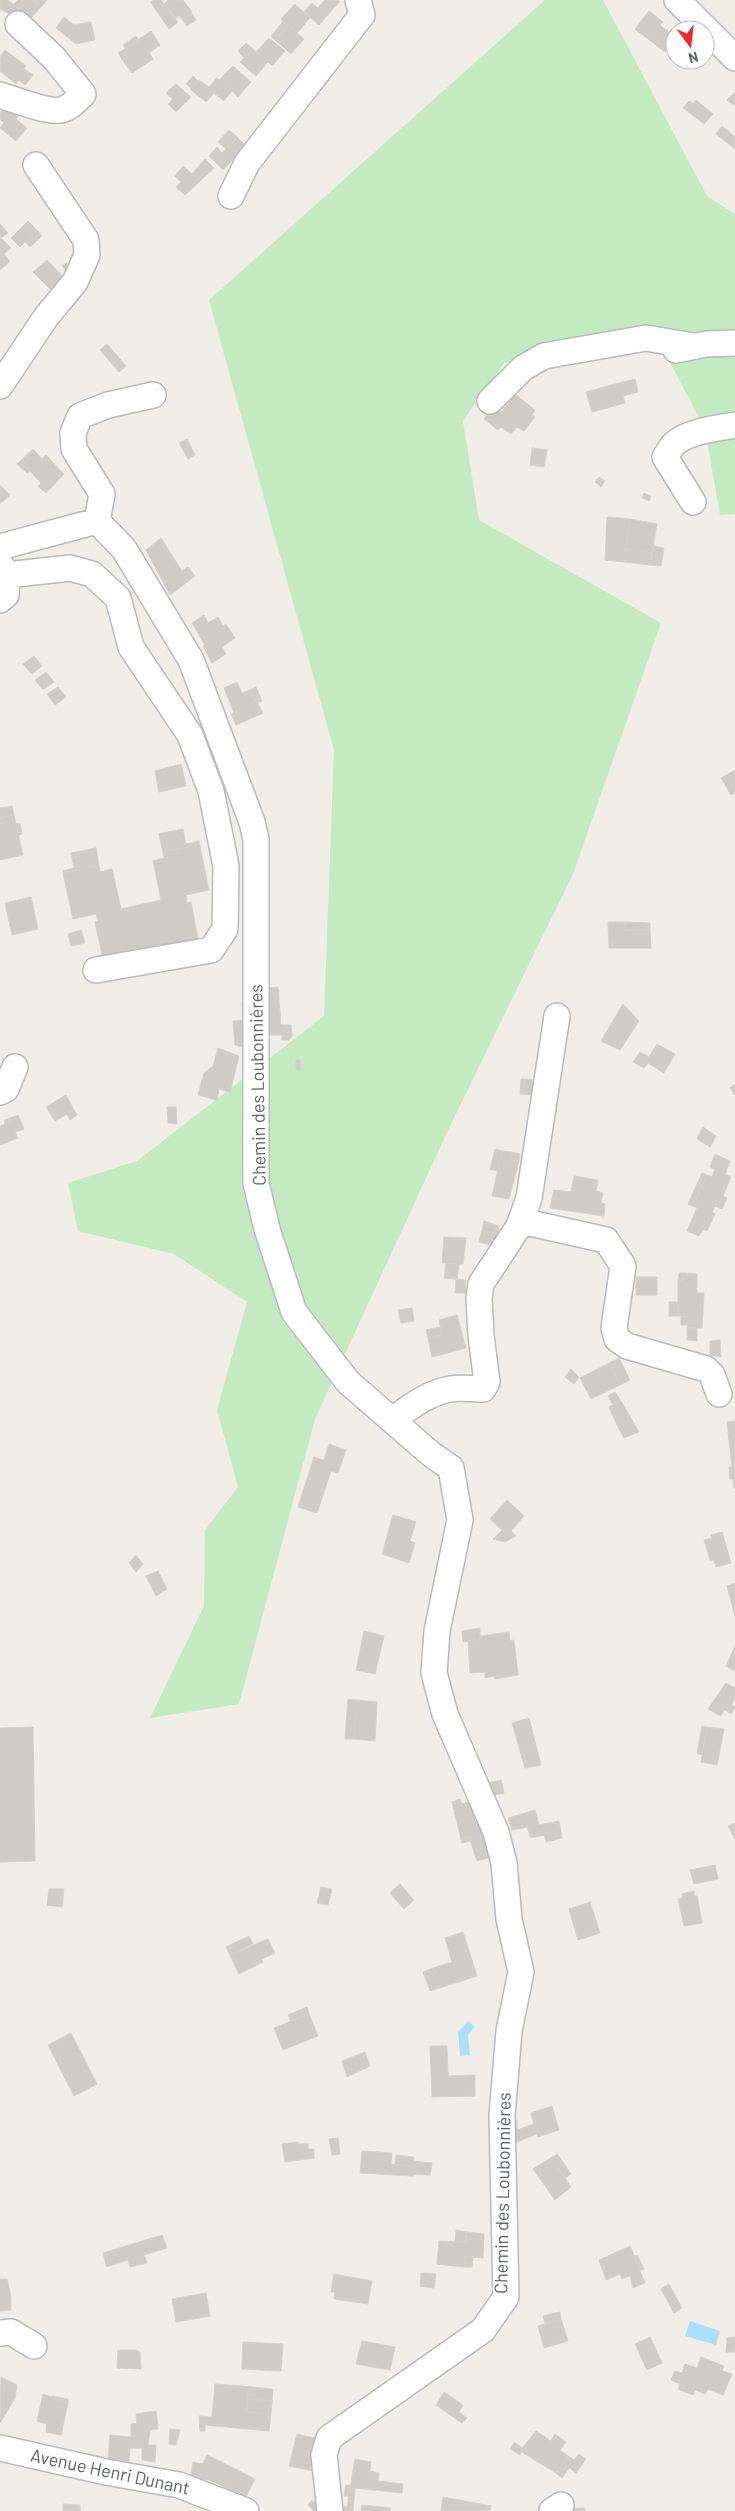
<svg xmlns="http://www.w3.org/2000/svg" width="735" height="2511" viewBox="0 0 735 2511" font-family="Barlow,sans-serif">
<rect width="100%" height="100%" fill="#f1eee7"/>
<path fill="#c4eac2" d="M545,0H603L707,196L735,214V514L720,515L705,429L653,330L504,363L463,421L479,520L661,623L573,874L450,1126L315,1419L239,1704L150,1718L204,1606L205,1530L238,1487L217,1410L247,1302L174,1254L78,1231L68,1183L137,1161L324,1016L334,750L209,300Z"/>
<path fill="#a9e0ff" d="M468,2021L475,2027L468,2035L470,2055L460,2056L458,2032Z
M690,2321L720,2331L716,2345L685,2336Z"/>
<path fill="#cfcbc5" stroke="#d7d0c4" d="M0,0H8L19,9L14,16L0,9Z
M18,0H33L41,7L30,19L13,5Z
M33,0H47L41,7Z
M154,0H161L164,4L156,10L151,2Z
M168,0H183L192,12L182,19L180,16L176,18L164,4Z
M325,0L340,1L319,25L304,12L312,3L318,8Z
M164,4L178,22L169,29L156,10Z
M295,4L310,18L297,33L281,19Z
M649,11L663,22L660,25L675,37L665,52L635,29Z
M191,13L196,20L187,26L182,19Z
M64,17L74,25L91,22L95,40L76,44L56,28Z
M283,21L304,39L291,54L275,40L285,29L281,24Z
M281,24L285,29L275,40L271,36Z
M151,31L160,45L149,53L153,59L132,73L126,65L127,59L123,50Z
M136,36L139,40L126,49L123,45Z
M269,38L285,51L272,66L268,62L256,76L240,62L253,49L256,52Z
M246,43L253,49L244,58L238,51Z
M5,50L26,66L22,71L1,55Z
M123,50L127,59L126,65L118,53Z
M1,55L22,71L24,69L33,75L25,85L19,80L16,84L0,71Z
M233,66L251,82L238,97L232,91L224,101L214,93L206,102L190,89L199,80L209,87L217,78L223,83L231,74L228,71Z
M228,71L231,74L223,83L219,80Z
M193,76L198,81L191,88L186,84Z
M176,84L191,97L176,112L168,104L173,99L166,93Z
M735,92V106L727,100Z
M696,100L713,114L704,124L687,111Z
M689,101L693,104L687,111L683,108Z
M7,105L20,114L16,119L27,128L16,141L0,128L4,123L0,119V113Z
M722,126L735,137V149L716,134Z
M229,130L237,137L226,149L218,142Z
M237,137L246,146L223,170L209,156L217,147L222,153Z
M205,159L214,168L185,195L176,187L181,182L175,176L183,166L192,174Z
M28,221L37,230L20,247L11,238Z
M0,224L8,233L1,238L0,237Z
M37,230L42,236L30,247L25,242Z
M0,237L8,245L0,253Z
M8,245L11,248L4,254L7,258L2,262L5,266L0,270V253Z
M7,258L10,261L5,266L2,262Z
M47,260L70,284L58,297L33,272Z
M66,263L71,268L67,272L62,266Z
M107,344L126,366L119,372L100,350Z
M635,379L638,392L623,396L619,383Z
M619,383L625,403L592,412L586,392Z
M515,394L535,410L532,415L535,417L524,431L517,427L511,434L501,427L498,430L484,419L493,407L501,412Z
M187,439L195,455L188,459L179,443Z
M532,448L547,450L544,467L530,465Z
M33,449L42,459L46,455L64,474L46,493L38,486L41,483L30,471L27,473L17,464Z
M599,477L605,481L601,487L595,482Z
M0,485L10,495L0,504Z
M644,493L651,496L649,501L642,498Z
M607,517L630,519L625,562L605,560Z
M630,519L657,524L652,553L626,549Z
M161,538L182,571L188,567L195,576L170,595L146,550Z
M654,546L664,548L661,566L650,565Z
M626,549L652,553L650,565L625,562Z
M204,615L208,623L218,617L223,626L226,624L235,638L222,647L226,654L212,663L203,646L205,645L192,623Z
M34,656L42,666L32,674L23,664Z
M46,672L54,682L43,690L35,680Z
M237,682L242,693L250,690L263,713L236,725L231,714L234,713L224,688Z
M58,687L66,697L55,705L47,694Z
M256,687L262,701L256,703L250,690Z
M181,764L186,786L159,792L155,771Z
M735,770V793L731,795L721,778Z
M12,806L14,815L0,818V808Z
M14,815L23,855L0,860V818Z
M16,824H20L22,834L19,835Z
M183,829L186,844L199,841L209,890L186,895L187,903L191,902L198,939L103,959L95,922L98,921L96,914L73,919L63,873L99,865L100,872L112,869L121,909L161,900L153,861L164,858L163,852L186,847L173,831Z
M173,831L186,847L163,852L159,834Z
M96,848L99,865L63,873V871L74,868L71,853Z
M31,897L38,929L12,935L5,903Z
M608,922H625V930H650L651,948H609Z
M625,922L650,923V930H625Z
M81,930L85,943L71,946L68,934Z
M278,987L281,1025H291L292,1036L289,1040H282V1035H270L267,988Z
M242,1003H250L252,1042L243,1044V1047L235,1045L233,1021L243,1020Z
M623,1004L639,1021L620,1050L601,1041Z
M657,1044L675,1054L664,1073L648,1063L644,1068L633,1062L640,1052L649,1057Z
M218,1048L239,1056L230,1092L219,1089L217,1100L198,1095L204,1073L213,1066Z
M296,1060H301L300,1070L296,1069Z
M521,1079H526L522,1094H520Z
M526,1079L534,1080L532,1095L522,1094Z
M735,1084V1095L730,1088Z
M66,1095L74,1110L55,1121L46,1107Z
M167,1107H176L177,1124L168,1123Z
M74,1110L77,1115L70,1120L67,1114Z
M18,1115L24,1129L15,1132L18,1138L0,1145V1126L11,1122L10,1118Z
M10,1118L11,1122L5,1124L4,1120Z
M703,1127L716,1136L710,1147L697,1139Z
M495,1149L502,1151L497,1171L490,1169Z
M502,1151L511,1152L510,1160L519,1161L509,1199L492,1196Z
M511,1152L520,1154L519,1161L510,1160Z
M715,1154L730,1161L725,1174L731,1177L723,1196L727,1198L722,1209L715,1206L712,1212L715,1214L707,1231L703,1229L699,1236L687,1231L697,1208L693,1206L707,1175L712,1177L715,1170L710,1167Z
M702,1173L707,1175L693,1206L688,1204Z
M574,1176L598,1180L596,1191L603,1193L601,1203L605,1204L604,1216L550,1208L554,1190L571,1192Z
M484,1221L499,1226L497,1234L482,1230Z
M482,1230L497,1234L494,1246L479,1242Z
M444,1237L466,1238L463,1264L442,1263Z
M446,1263L459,1264L457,1279L444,1278Z
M679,1273H684L683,1281H678Z
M684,1273L697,1274V1293H704L702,1328H687L688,1317L678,1316V1281H683Z
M636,1277H657V1295H636Z
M456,1279L466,1280L465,1293H455Z
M669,1302H678V1316H669Z
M412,1308L414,1321L401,1323L398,1310Z
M457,1315L466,1348L432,1357L428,1338L442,1335L439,1320Z
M681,1317H688L687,1325H681Z
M440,1327L442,1335L428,1338L426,1330Z
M687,1328H697V1341L687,1340Z
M720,1340L721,1357L710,1355V1341Z
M619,1358L630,1380L620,1385L609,1363Z
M609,1363L620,1385L591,1399L580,1378Z
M571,1369L579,1377L574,1384L565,1377Z
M615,1392L621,1401L613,1405L608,1396Z
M621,1401L632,1420L618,1427L609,1407Z
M632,1420L639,1432L624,1438L618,1427Z
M735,1421V1488H734L733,1479H730L729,1467H732L727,1422Z
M329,1444L346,1450L338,1473L331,1471L317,1513L298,1507L314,1457L324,1460Z
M507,1500L524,1516L511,1531L516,1536L505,1542L493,1539L502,1530L490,1519Z
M393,1515L416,1522L410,1541L415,1543L409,1563L382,1554Z
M722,1532L731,1563L716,1567L714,1560H710L704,1540L712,1538L711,1535Z
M136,1555L143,1564L136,1572L129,1563Z
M158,1571L167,1589L156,1596L146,1576Z
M735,1583V1616L727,1586Z
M480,1628V1639L463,1642L462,1631Z
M364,1631L384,1636L375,1674L356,1670Z
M509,1632L510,1641L514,1640L518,1675L495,1679L494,1676L485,1678V1672L470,1673L468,1641L480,1639V1636Z
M735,1646V1671L726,1666Z
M726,1683L735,1688V1698L728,1712L724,1710L721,1716L708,1709Z
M348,1699L357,1700L354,1739H345Z
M357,1700L377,1702L375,1741L354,1739Z
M732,1705L735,1707L731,1714L728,1712Z
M529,1718L541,1765L525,1768L512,1723Z
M702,1726L707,1727L702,1755L697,1753Z
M33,1727L35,1861L0,1862V1728Z
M707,1727L724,1729L717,1765L701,1762Z
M501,1780L504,1793L491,1796L488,1783Z
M460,1799L462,1804L471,1801L491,1857L477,1861L469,1837L461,1839L452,1802Z
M535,1810L539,1825L559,1821L562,1838L546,1842L544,1835L531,1838L527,1827L512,1830L508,1818Z
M735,1823V1839L728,1826Z
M469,1837L470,1841L462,1843L461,1839Z
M715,1865L718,1879L694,1884L690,1870Z
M400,1884L414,1900L404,1909L390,1893Z
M321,1887L332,1889L328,1905L317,1903Z
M49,1889H64L62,1907L47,1905Z
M694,1891V1896H697L702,1923L684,1926L678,1899L683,1898L682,1894Z
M590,1902L600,1933L578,1940L569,1909Z
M463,1932L477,1976L430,1991L425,1977L437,1973L436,1967L452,1962L445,1938Z
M249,1936L253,1944L230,1955L226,1947Z
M268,1939L275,1953L261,1959L263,1962L239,1974L230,1955Z
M436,1967L437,1973L425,1977L423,1972Z
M307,2007L309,2014L291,2021L288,2015Z
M309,2014L318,2036L283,2050L274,2028Z
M71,2033L97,2084L74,2096L48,2045Z
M430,2046H447L448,2076L475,2075V2096L432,2097Z
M365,2052L370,2066L347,2077L342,2061Z
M552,2106L559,2130L538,2137L537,2134L512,2144L510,2120H517V2130L534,2124L531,2113Z
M338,2138L340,2154L332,2155L329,2139Z
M298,2142V2144H308V2149H314V2158L285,2162L282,2144Z
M362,2151L392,2153L391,2164L412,2166L413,2161L432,2163L430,2175L413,2174V2176L360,2173Z
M557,2154L565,2165L558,2169L571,2187L555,2200L533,2169Z
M396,2155L414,2157L412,2166L395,2165Z
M565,2165L571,2174L565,2178L558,2169Z
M456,2230L466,2232V2242H455Z
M466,2232L484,2234L483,2258L465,2256L464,2267L437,2264L439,2241L466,2242Z
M162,2235L167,2248L144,2255L147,2263L130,2267L128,2260L107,2267L103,2253Z
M630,2246L641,2270L622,2279L620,2274L606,2280L599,2260Z
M637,2255L644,2269L641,2270L635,2256Z
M465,2256L473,2257L472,2267H464Z
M640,2271L645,2283L633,2288L630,2275Z
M421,2273L436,2274L434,2288L420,2286Z
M334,2274L372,2281L368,2304L334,2299L335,2292H331Z
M0,2279H7L11,2296V2310L0,2311Z
M669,2284L682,2308L674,2313L661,2289Z
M206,2293L210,2316L176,2322L172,2299Z
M560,2312L561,2319L545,2324L543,2316Z
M561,2319L568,2341L544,2348L538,2326Z
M650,2337L662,2363L647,2370L635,2344Z
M735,2337V2352H726L727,2338Z
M362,2341L395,2347L390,2370L356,2364Z
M243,2342L283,2344L281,2371L242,2369Z
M118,2350H136L140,2352L141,2369L117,2368Z
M701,2357L724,2366L722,2371L732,2374L723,2395L708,2389L705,2394L671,2380L675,2371L688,2375L691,2366L697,2368Z
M685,2364L691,2366L688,2375L682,2373Z
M1,2377L17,2385L15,2398L0,2423Z
M215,2384L253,2387V2391H248L247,2412L271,2414L269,2431L205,2425V2431H200L199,2416L212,2417Z
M680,2384L695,2390L693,2395L678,2389Z
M253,2387L273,2389L272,2401L248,2399V2391H253Z
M444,2392L463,2405L459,2412L467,2418L462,2423L436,2405Z
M43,2394L68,2403L61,2435L46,2432L47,2424L37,2421Z
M52,2396L68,2399V2403L52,2399Z
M248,2399L272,2401L271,2414L247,2412Z
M156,2411L158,2429L150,2430L148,2445H156L155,2462L142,2460V2448H130L129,2462L108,2460L110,2435L131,2437V2424L137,2423L136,2414Z
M170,2429L180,2430L176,2445L169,2444Z
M536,2431L551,2441L555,2434L566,2442L560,2450L568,2456L556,2473L520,2451Z
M297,2434L318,2439V2472L289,2466Z
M514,2442L523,2448L520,2455L510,2449Z
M579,2454L586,2459L576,2473L563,2463L568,2456L574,2460Z
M207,2455L255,2479L246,2497L209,2480L191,2477L193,2462L203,2464Z
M355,2459L371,2462L370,2471L379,2473L378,2481L403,2484L402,2493L355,2488L353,2511H337L336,2506L347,2507Z
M563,2463L569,2468L562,2478L556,2473Z
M346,2485L351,2486L349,2496H344Z
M443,2497L491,2506L490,2511H441Z
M312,2500L324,2511H314L308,2505Z
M63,2504L80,2505V2511H63Z
M362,2505L390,2508V2511H361Z
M585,2508V2511H570V2509Z"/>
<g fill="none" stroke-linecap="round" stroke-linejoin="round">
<defs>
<path id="minor" d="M677,0L735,58
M0,95C12,99 50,113 61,110C70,108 76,101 83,94L54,58L18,24
M231,196L247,163L362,15L358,0
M676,350L706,344L735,343
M0,386L46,317L75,282L87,255L86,240L36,165
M490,401L523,368L544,356L646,338L693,346
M693,502L665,457C668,453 671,447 674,444C689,431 717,428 735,425
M97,521L102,494L74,449L73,433L80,416L108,405L153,395
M0,547L97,521L124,549L191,660L252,822L256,839V1183L267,1229L294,1312L348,1382L431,1454L451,1468L460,1520L437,1631L434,1673L445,1714L496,1832L504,1863L509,1919L521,1972L509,2031L502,2116L506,2297L483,2330L329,2438L324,2455L330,2511
M0,564L7,575L6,595L0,600
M7,575L70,568L92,574L118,598L131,647L190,735L211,791L226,866L225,929L211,950L96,970
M0,1092L6,1089L15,1067
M521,1221L606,1240L623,1266L614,1328L617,1339L627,1346L706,1369L712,1375L719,1394
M392,1420C409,1408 429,1392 451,1389C461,1387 472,1389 483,1389L487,1382L481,1336L479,1298L481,1284L519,1226L529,1198L557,1016
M0,2333L11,2332L34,2346
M0,2448L106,2472L179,2485L246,2511
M552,2511L561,2505"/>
</defs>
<use href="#minor" stroke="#b7babe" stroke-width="28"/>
<use href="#minor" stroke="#fff" stroke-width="25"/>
</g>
<g text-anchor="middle" stroke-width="4" stroke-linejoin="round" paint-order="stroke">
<g font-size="18" fill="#5e6368" stroke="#fff">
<text transform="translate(258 1085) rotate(-91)" y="6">Chemin des Loubonnières</text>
<text transform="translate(503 2193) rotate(-89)" y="6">Chemin des Loubonnières</text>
<text transform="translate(110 2472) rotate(12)" y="6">Avenue Henri Dunant</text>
</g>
</g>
<g transform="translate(690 45) rotate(165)"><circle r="24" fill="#ffffff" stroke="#bfc1c3"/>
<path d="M0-4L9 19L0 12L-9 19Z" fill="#f82726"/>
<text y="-8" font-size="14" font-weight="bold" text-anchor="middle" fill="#5e6368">N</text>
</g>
</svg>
